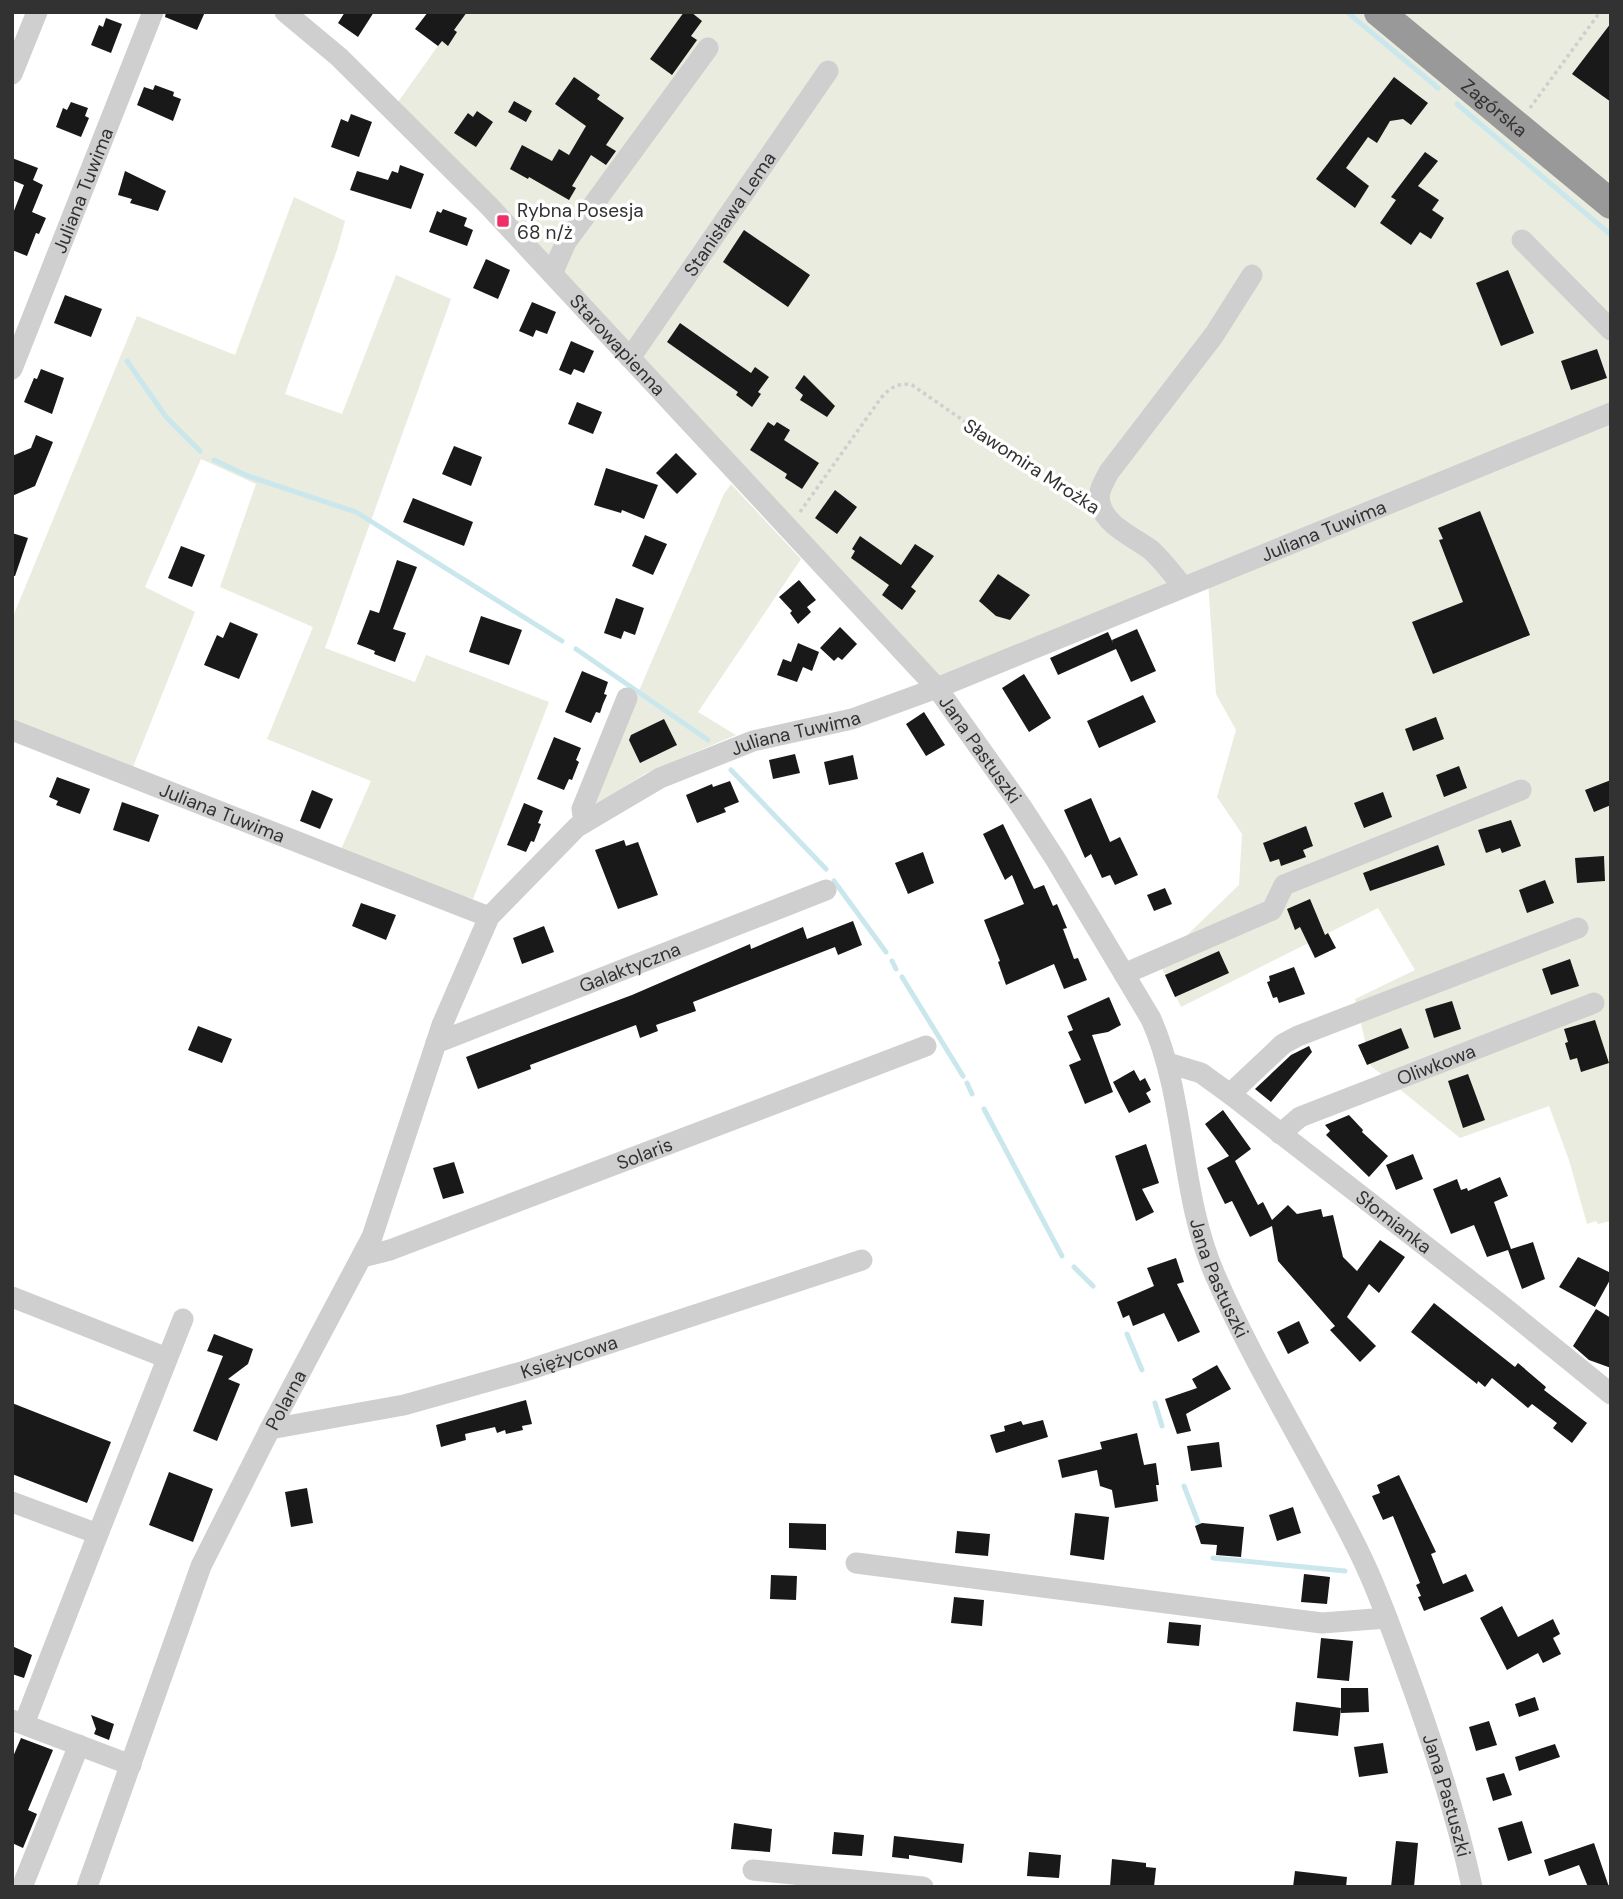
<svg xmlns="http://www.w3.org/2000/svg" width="1623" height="1899" viewBox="0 0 1623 1899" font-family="'DM Sans',sans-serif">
<rect width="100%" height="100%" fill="#fff"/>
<path fill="#e9ecde" d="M462,12H1611V1221L1598,1224L1596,1221L1587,1224L1569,1160L1549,1106L1460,1138L1371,1066L1355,999L1415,970L1378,908L1181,1007L1159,962L1239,885L1242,834L1217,797L1236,730L1216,694L1208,582L940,692L398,102Z
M294,197L345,221L337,250L285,394L342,414L396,275L451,299L325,648L415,682L426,655L549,702L473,899L339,854L371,781L267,739L313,627L220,587L256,484L201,459L145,587L195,612L131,772L12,722V619L137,316L235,355Z
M731,484L801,559L698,712L736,735L646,773L587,811L724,494Z"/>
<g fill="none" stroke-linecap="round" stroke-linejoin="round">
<path stroke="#cae7ed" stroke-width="5" d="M1347,12L1438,88
M1457,104L1611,235
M127,361L166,417L200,451
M214,460L248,476L356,512L562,641
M576,649L708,740
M731,770L826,869
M834,881L886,952
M892,961L896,969
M902,977L963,1076
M967,1083L972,1094
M984,1109L1062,1256
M1074,1267L1093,1286
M1127,1334L1142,1370
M1155,1403L1162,1426
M1184,1486L1198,1522
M1213,1558L1345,1571"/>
</g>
<path fill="#191919" d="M166,12H205L197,30L165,17Z
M345,12H374L358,37L338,23Z
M428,12H467L454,30L457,32L448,46L442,41L438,46L415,29Z
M684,12H691L702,21L691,36L697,40L672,75L650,59Z
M106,18L122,24L111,53L91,45L99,25L103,27Z
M1611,23V102L1572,74Z
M574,77L600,95L597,99L624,118L606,145L616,151L606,165L591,155L572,186L576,188L569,200L529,177L528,179L510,169L522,145L552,161L559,149L569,155L586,126L555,104Z
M1394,77L1428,103L1411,125L1403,119L1390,121L1377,143L1368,137L1346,168L1369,186L1355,208L1316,179Z
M155,85L174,92L173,96L181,99L173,121L137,105L144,87L153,90Z
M514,101L532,111L526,122L508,112Z
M71,102L88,108L85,116L89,118L81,137L56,127L63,108L67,110Z
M477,111L493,122L476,147L454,133L468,113L473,117Z
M351,114L372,122L359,157L331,147L341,119L348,122Z
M1425,152L1438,161L1418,186L1439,200L1432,210L1444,218L1431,239L1420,232L1411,245L1380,223L1396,200L1391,197Z
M12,158L38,168L33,180L43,185L32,212L46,218L39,234L36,233L27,256L12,250V216L24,185L12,180Z
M400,165L424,174L411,209L350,190L357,171L388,180L392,171L398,173Z
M125,171L166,191L158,211L130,203L132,199L118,195Z
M443,209L467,218L464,226L473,230L467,246L429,232L437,211L441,213Z
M744,230L810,275L788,307L723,262Z
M486,259L510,270L498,299L473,288Z
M1508,270L1534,333L1501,346L1476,283Z
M65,295L102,309L91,337L54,323Z
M532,302L556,312L547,334L536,330L533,337L519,331Z
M680,323L751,373L755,367L769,377L758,392L761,394L752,407L736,395L738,392L667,342Z
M571,341L594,351L584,373L574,369L571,375L559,370Z
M1597,349L1607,378L1571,390L1561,361Z
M41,369L64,378L52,414L24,402L34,378L37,379Z
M804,375L835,406L827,417L800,400L803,395L795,388Z
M577,402L602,412L593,434L568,424Z
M768,422L774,426L777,422L790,430L784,440L819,463L802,489L785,478L787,474L750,450Z
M36,435L53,442L35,486L12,496V456L31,448Z
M454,446L482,457L471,486L442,474Z
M676,453L697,474L677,494L656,473Z
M606,468L658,485L644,519L622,510L621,513L594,505Z
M835,490L857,507L837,534L815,518Z
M413,498L473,522L464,546L403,522Z
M1480,511L1530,635L1433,674L1412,622L1463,602L1439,540L1443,539L1438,528Z
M12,533L28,538L15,576H12Z
M645,535L667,544L653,575L632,566Z
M860,536L901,565L915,544L934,556L911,587L916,591L902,610L882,595L889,585L851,558L855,551L852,549Z
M181,546L205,555L192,587L168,578Z
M397,560L417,567L393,629L406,633L395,662L374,654L375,651L357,644L370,610L379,613Z
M998,574L1030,595L1010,620L996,616L979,601Z
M799,580L816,600L807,607L811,612L798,624L790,613L792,611L779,597Z
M616,598L644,608L635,635L624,631L621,639L604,633Z
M481,616L522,630L509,665L469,652Z
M230,622L258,634L239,679L204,665L217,635L223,638Z
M840,627L857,644L842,660L838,657L834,661L820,648Z
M1137,629L1156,671L1131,682L1116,649L1058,675L1050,658L1108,632L1113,643L1112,640Z
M798,643L819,652L812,671L803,667L797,682L777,675L783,659L791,662Z
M582,671L608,682L604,694L607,695L603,704L600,713L596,712L591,723L565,712Z
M1024,674L1051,718L1029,732L1002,688Z
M1143,695L1156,722L1099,748L1087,721Z
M924,712L945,745L926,756L906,724Z
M1436,717L1444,739L1413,751L1405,729Z
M664,719L677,745L640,763L629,740L631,735Z
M554,737L581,748L576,760L579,762L572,780L569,779L564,790L537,779Z
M795,754L800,773L773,779L769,760Z
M853,755L858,779L829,785L824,762Z
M1459,766L1467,788L1444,797L1436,775Z
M57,777L90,789L80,814L56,805L58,801L49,797Z
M1611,780V805L1594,812L1585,790Z
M730,781L739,802L724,808L726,812L697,823L686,795L712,784L713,787Z
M312,790L333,799L320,829L300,821Z
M1383,792L1392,817L1364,828L1354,803Z
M1091,798L1110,842L1120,837L1138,875L1115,885L1110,875L1102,878L1091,854L1085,858L1064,810Z
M122,802L159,815L149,842L113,830Z
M524,803L543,811L538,823L541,824L534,842L531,841L526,852L507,845Z
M1511,820L1521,846L1502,853L1500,848L1486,853L1478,830Z
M1003,824L1034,889L1044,885L1053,906L1057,904L1067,928L1063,929L1074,959L1078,958L1087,980L1064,989L1054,964L1006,985L998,962L1000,961L984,920L1024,904L1012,875L1005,880L983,834Z
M1306,826L1313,846L1303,850L1306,857L1281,866L1279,859L1270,862L1263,843Z
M624,840L626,846L638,842L658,895L618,909L595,850Z
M1438,845L1445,865L1370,891L1363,873Z
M923,852L934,883L908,894L895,863Z
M1604,856L1605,881L1577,883L1575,858Z
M1545,880L1554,903L1527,913L1519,890Z
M1165,888L1172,904L1154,911L1147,895Z
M1310,899L1325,935L1328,933L1336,948L1315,958L1300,927L1295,930L1287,909Z
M361,903L396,915L386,940L352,926Z
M853,921L862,945L838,955L835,947L693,1002L696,1011L656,1025L658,1031L640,1038L636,1025L530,1065L531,1069L478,1089L466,1057L632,995L750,944L751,949L803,927L807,939Z
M544,926L554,952L522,964L513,938Z
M1219,951L1229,973L1175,997L1165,975Z
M1570,959L1579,986L1551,995L1542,969Z
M1294,967L1305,994L1279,1003L1277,997L1273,998L1267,982L1270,981L1269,976Z
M1109,997L1121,1025L1108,1032L1092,1035L1113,1092L1085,1104L1069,1065L1081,1060L1068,1032L1073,1030L1067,1016Z
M1452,1001L1461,1029L1434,1038L1425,1009Z
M1595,1020L1609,1063L1581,1072L1577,1058L1570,1060L1565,1043L1568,1042L1564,1029Z
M198,1026L232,1039L222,1063L188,1050Z
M1401,1028L1409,1048L1367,1065L1358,1045Z
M1309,1046L1312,1052L1271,1102L1255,1089L1291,1055Z
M1134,1070L1140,1081L1145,1078L1151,1090L1146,1093L1151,1102L1129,1113L1113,1082Z
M1468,1074L1485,1120L1463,1128L1448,1081Z
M1223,1110L1251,1149L1235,1161L1258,1205L1263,1202L1272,1220L1288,1205L1297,1214L1321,1209L1323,1217L1333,1215L1343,1257L1357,1271L1380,1240L1405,1257L1379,1293L1369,1284L1347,1317L1376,1346L1360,1362L1330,1330L1335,1326L1278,1261L1272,1226L1250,1237L1232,1201L1225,1204L1207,1168L1229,1156L1205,1124Z
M1349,1115L1363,1130L1362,1132L1388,1156L1369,1177L1326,1135L1330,1131L1325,1125Z
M1146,1144L1159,1183L1142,1189L1154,1212L1136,1221L1115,1156Z
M1413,1154L1423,1179L1396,1190L1386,1165Z
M454,1162L464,1193L443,1199L433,1168Z
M1500,1177L1508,1196L1494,1202L1511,1249L1487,1257L1474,1225L1451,1234L1433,1189L1457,1179L1461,1190L1467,1188L1468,1191Z
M1533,1242L1545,1279L1522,1289L1508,1250Z
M1578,1257L1611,1273V1278L1595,1307L1559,1287Z
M1176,1258L1184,1282L1177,1284L1200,1332L1178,1342L1164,1313L1133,1326L1129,1315L1123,1318L1117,1302L1154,1286L1147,1268Z
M1434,1303L1515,1367L1518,1363L1546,1387L1544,1390L1587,1423L1572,1443L1553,1428L1557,1423L1532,1404L1528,1408L1492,1378L1485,1387L1478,1381L1477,1384L1411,1332Z
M1596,1309L1611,1318V1368L1589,1360L1573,1346Z
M1299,1321L1309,1343L1288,1354L1277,1332Z
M214,1334L253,1349L248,1364L228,1379L240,1384L217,1441L193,1431L223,1356L207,1351Z
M1217,1365L1231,1389L1186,1414L1191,1431L1177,1434L1165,1399L1197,1388L1192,1379Z
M526,1400L532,1424L522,1426L523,1430L506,1434L505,1430L497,1433L495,1427L465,1434L466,1440L441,1447L436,1425Z
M12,1403L111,1442L87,1503L12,1474Z
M1043,1420L1048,1437L996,1453L990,1435L1005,1431L1004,1426L1021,1421L1023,1425Z
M1137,1433L1144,1465L1156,1463L1159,1485H1156L1158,1501L1115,1508L1112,1490L1100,1486L1097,1470L1062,1478L1058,1460L1102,1449L1100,1442Z
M1219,1442L1222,1467L1191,1471L1187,1446Z
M169,1472L213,1489L193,1542L149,1525Z
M1399,1475L1436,1552L1431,1554L1443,1584L1466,1574L1474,1591L1424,1611L1418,1597L1421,1596L1416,1585L1420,1583L1393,1516L1383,1520L1372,1496L1380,1493L1377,1485Z
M307,1488L313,1523L291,1527L285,1492Z
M1293,1507L1301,1533L1277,1541L1269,1515Z
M1075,1513L1109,1517L1104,1560L1070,1555Z
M789,1523L826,1524V1550L789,1548Z
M1202,1523L1244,1527L1241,1557L1216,1555L1217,1545L1201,1544L1195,1526Z
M957,1531L990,1534L988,1556L955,1553Z
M1304,1574L1330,1577L1327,1604L1301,1602Z
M771,1575L797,1576L796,1600L770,1599Z
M954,1597L984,1600L982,1626L951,1623Z
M1502,1606L1518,1637L1553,1619L1560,1634L1553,1638L1561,1654L1543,1663L1538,1653L1507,1670L1480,1618Z
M1169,1622L1201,1625L1199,1646L1167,1643Z
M1321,1638L1353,1641L1349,1681L1317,1678Z
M12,1646L32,1655L24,1678L12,1674Z
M1341,1688H1368L1369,1712L1341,1713Z
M1535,1697L1539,1710L1519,1717L1515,1704Z
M1296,1702L1341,1708L1338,1736L1293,1731Z
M91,1715L114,1724L109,1740L94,1734L96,1729Z
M1489,1721L1497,1745L1476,1751L1469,1727Z
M21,1738L53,1750L28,1810L37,1814L23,1848L12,1843V1759Z
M1383,1743L1388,1773L1359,1777L1354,1747Z
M1555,1744L1560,1757L1519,1771L1515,1757Z
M1504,1773L1512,1795L1493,1801L1486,1778Z
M1522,1821L1532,1853L1508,1861L1498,1828Z
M734,1823L772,1829L770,1852L731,1849Z
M834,1832L864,1835L862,1856L832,1854Z
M894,1836L964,1844L962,1863L909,1855V1859L892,1857Z
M1396,1841L1418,1843L1414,1887H1391Z
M1594,1843L1609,1887H1588L1579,1865L1549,1876L1544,1860Z
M1029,1852L1061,1855L1059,1878L1027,1876Z
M1112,1859L1146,1863V1867L1156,1868L1154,1887H1110Z
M1295,1871L1347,1877L1346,1887H1293Z"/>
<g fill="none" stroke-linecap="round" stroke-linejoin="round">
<path stroke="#cfcfcf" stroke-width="3.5" stroke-dasharray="3.5 3.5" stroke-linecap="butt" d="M1530,108L1600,12
M800,512L881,398C890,388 898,382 912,385L1080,501"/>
<g stroke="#cfcfcf" stroke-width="21">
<path id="s1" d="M285,12L339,57L489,206L937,688L1021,806L1056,860L1151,1019C1187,1100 1179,1193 1215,1275C1257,1372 1315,1461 1361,1556C1379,1593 1392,1631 1406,1669C1432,1740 1456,1813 1472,1887"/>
<path d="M12,74L37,12"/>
<path d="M1522,240L1611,330"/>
<path d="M552,274L566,242L708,48"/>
<path id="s2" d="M630,358L828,71"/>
<path id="s3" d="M12,369L153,12"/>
<path d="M1183,587C1173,574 1163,561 1151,550C1135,538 1104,525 1100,503C1097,492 1104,482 1109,472L1214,335L1252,275"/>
<path id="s4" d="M12,730L489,917"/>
<path d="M584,823L582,809L627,698"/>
<path d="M1124,974L1272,910L1284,885L1521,790"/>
<path id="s5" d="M436,1043L826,890"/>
<path id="s6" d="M1168,1063L1201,1073L1230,1094L1500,1304L1611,1394"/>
<path d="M1230,1094L1283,1044L1298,1036L1578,928"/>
<path id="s7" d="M1280,1134L1300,1117L1594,1003"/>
<path id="s8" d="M362,1257L390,1250L926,1046"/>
<path d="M12,1297L167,1358"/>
<path id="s9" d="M270,1429L404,1405L525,1371L862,1260"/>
<path d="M12,1502L98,1534L183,1319"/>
<path d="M856,1563L1322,1623L1387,1618"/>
<path d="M12,1720L131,1765"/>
<path d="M24,1724L98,1534"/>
<path d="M753,1870L923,1887"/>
<path d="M22,1887L79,1745"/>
<path id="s10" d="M87,1887L201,1566L270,1429L372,1237L442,1025L489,917L577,827L660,778L753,741L852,719L937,688L1611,413"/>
</g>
<path stroke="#999" stroke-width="30" id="s11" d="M1379,12L1611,204"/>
</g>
<rect fill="#ef2f67" stroke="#fff" stroke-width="2.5" x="496" y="214" width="14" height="14" rx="3.5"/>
<g text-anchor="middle" stroke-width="7" stroke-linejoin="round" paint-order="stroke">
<g font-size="19" fill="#323232" stroke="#fff">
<text dy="7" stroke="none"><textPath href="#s11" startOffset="150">Zagórska</textPath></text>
<text dy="7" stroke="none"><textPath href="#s3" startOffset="192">Juliana Tuwima</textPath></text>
<text dy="7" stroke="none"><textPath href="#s2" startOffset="175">Stanisława Lema</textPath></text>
<text dy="7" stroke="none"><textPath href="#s1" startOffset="471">Starowapienna</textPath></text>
<text transform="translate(1032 466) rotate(33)" y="7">Sławomira Mrożka</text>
<text dy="7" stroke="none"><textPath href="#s10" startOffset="1984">Juliana Tuwima</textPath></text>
<text dy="7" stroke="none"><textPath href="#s10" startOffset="1418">Juliana Tuwima</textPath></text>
<text dy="7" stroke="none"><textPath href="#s1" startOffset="1015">Jana Pastuszki</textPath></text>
<text dy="7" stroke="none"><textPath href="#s4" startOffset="226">Juliana Tuwima</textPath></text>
<text dy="7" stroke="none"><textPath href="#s5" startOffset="208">Galaktyczna</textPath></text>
<text dy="7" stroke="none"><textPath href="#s7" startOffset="172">Oliwkowa</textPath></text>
<text dy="7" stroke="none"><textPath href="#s8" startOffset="301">Solaris</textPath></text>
<text dy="7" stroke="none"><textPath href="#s6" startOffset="278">Słomianka</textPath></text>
<text dy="7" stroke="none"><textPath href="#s1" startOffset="1603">Jana Pastuszki</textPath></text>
<text dy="7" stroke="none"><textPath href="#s9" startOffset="308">Księżycowa</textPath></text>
<text dy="7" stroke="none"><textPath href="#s10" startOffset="527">Polarna</textPath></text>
<text dy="7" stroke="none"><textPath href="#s1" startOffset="2170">Jana Pastuszki</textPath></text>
</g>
<g font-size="19" fill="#323232" stroke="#fff" text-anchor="start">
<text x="517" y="217">Rybna Posesja<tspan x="517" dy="22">68 n/ż</tspan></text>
</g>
</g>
<rect width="1623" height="1899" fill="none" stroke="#323232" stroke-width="28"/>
</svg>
